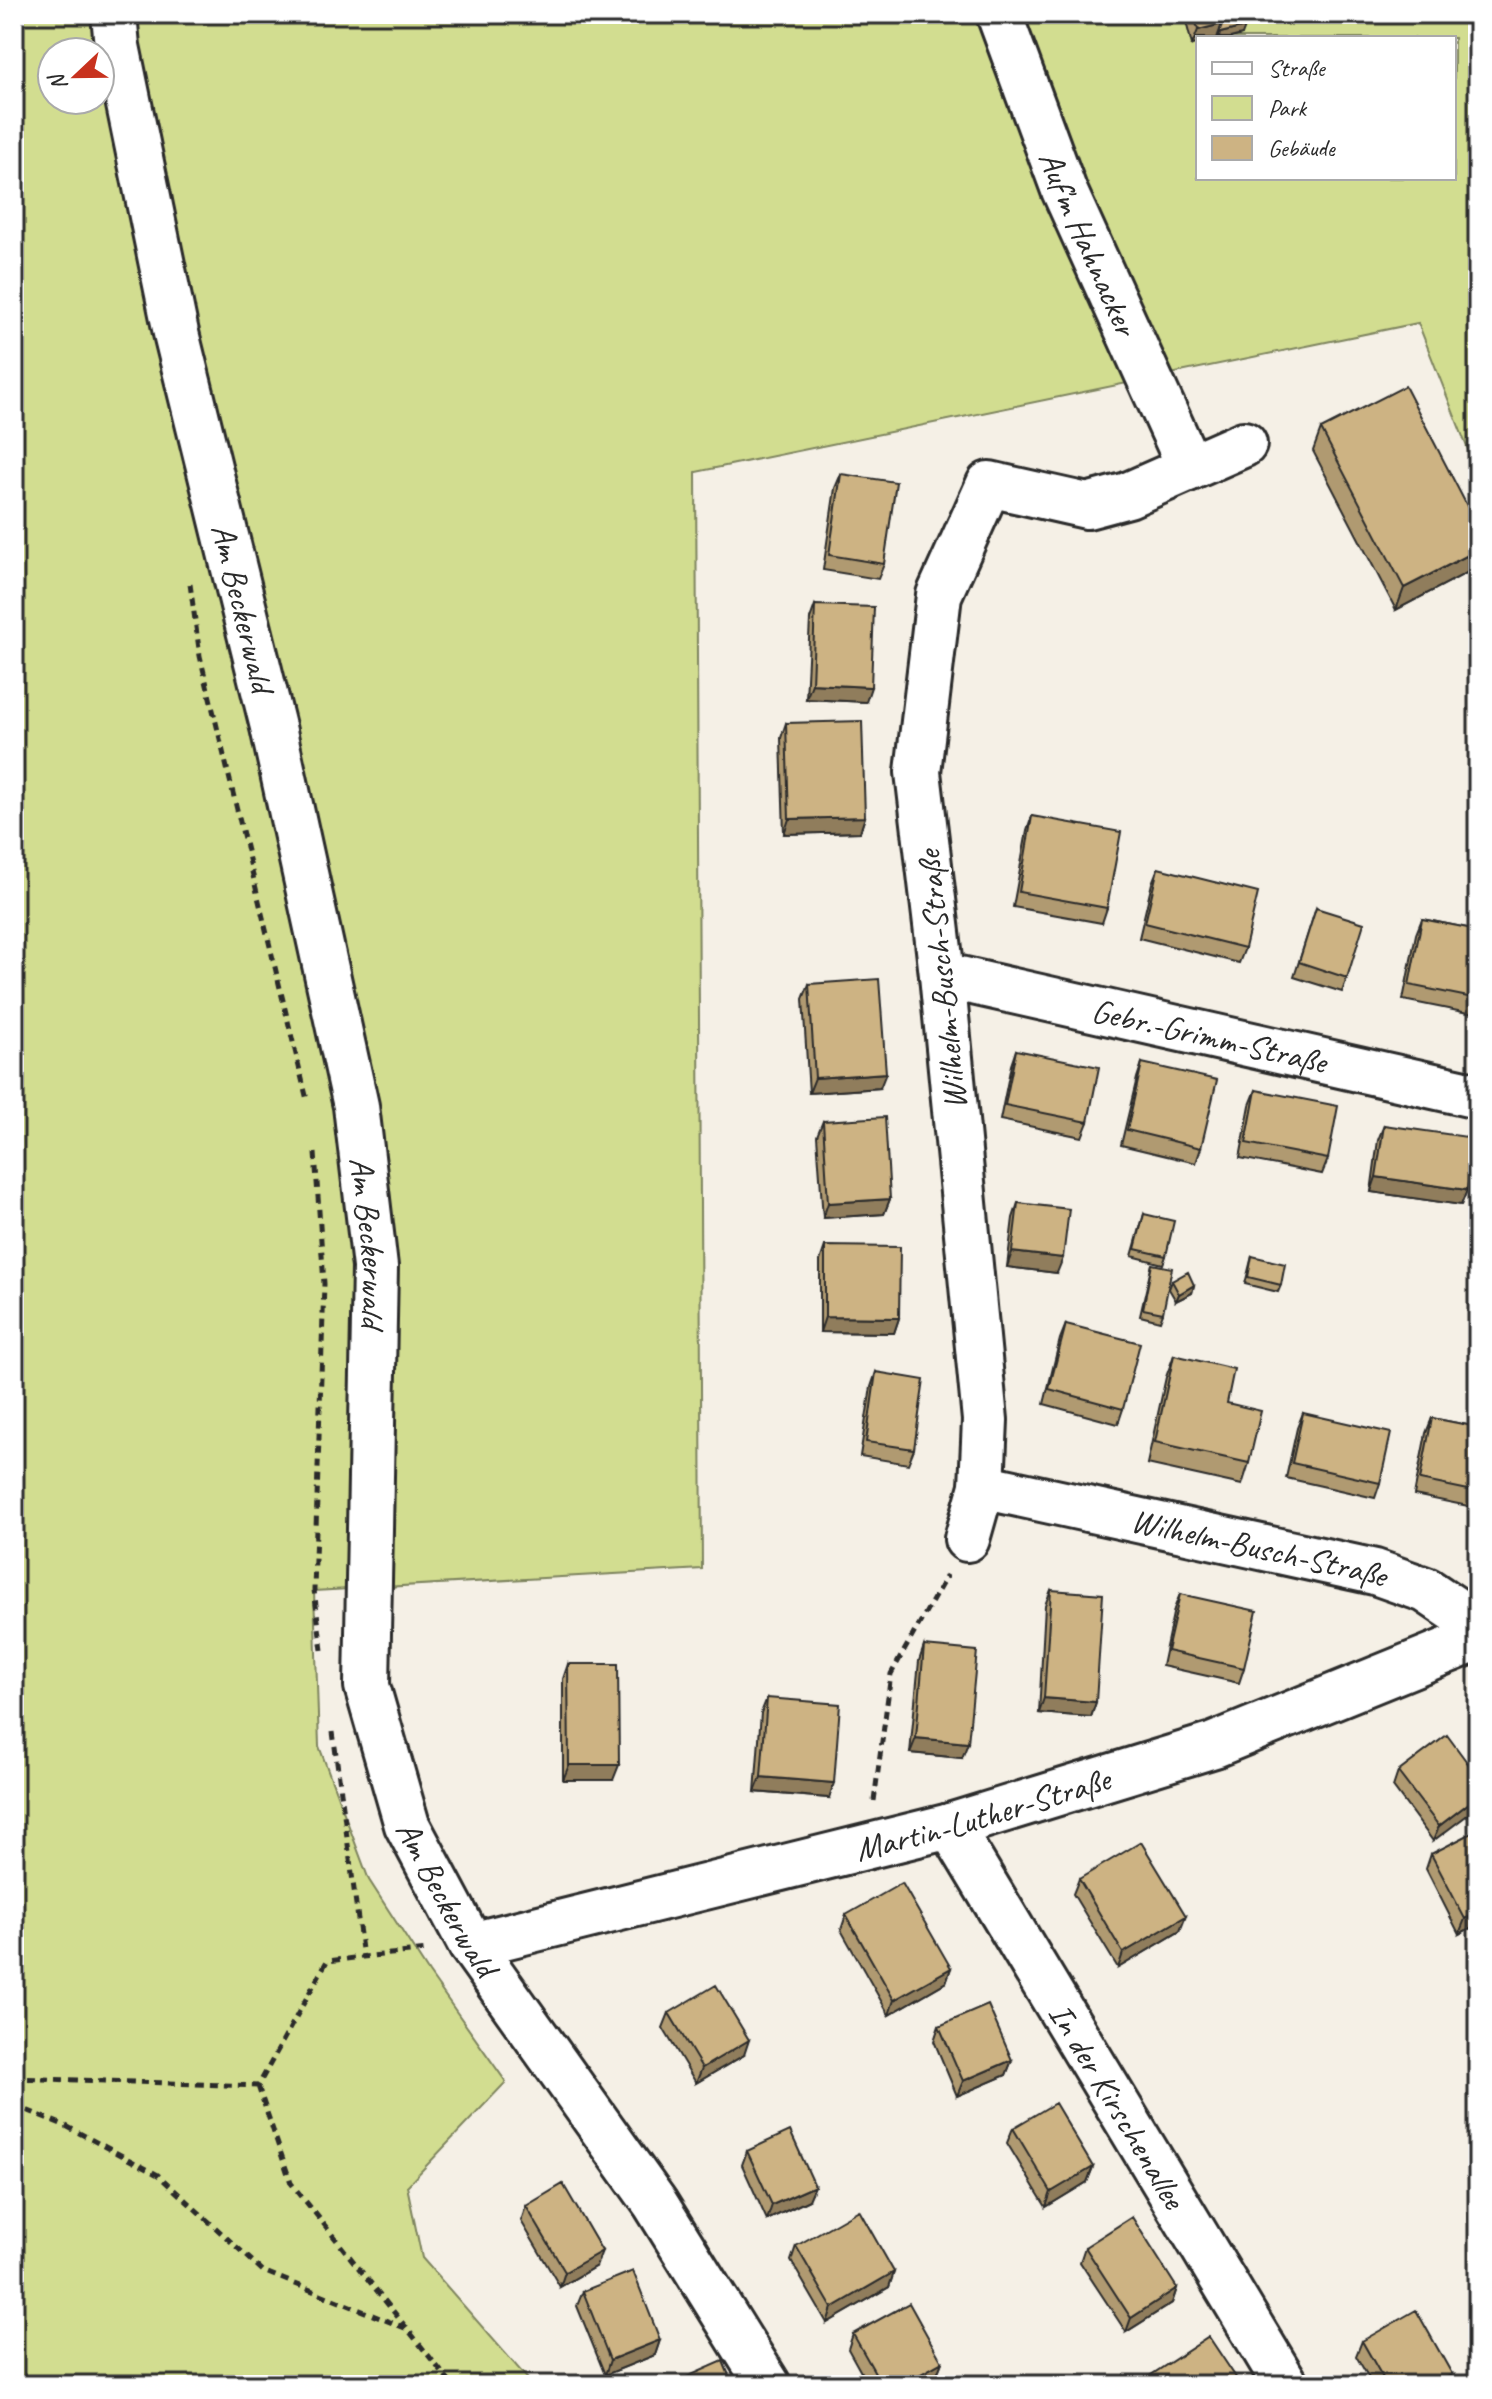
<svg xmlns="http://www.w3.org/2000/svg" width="1492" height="2399" viewBox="0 0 1492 2399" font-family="Caveat,sans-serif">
<rect width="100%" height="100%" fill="#f5f0e6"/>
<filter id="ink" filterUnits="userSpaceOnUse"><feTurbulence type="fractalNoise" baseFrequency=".0125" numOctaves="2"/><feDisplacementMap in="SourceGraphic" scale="16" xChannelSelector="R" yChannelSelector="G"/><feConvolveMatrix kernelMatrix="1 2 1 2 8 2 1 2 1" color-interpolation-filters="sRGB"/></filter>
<g filter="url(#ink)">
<path fill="#d2dd90" stroke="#7e845e" stroke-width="2" fill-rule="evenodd" d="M14,14H1478V475L1418,323L696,472L702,1569L314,1591L319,1746L369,1880L429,1973L506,2082L407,2186L422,2258L533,2385H14ZM1198,38H1454V178H1198ZM52,52H100V100H52Z"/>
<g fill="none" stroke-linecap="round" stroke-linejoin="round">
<defs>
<g id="minor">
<path id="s1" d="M114,14L117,46L176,333L273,727L356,1106L375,1267L367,1686L407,1825L471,1945L655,2203L768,2385"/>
<path id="s2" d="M999,14L1064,190L1190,468"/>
<path id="s3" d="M942,975L1478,1096"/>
<path id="s4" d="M982,1486L1375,1572L1426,1590L1478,1625"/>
<path d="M967,1539L982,1486L985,1420L942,975L918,772L939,595L989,484L1087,506L1128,495L1244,444"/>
<path id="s5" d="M950,1826L1286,2385"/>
<path id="s6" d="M471,1945L950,1826L1214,1745L1478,1638"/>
</g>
</defs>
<use href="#minor" stroke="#2b2b2b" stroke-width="50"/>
<path stroke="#2b2b2b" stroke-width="5" stroke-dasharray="8 6" stroke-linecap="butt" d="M190,584L200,656L307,1100
M315,1153L324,1284L314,1590L322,1650
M333,1732L363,1957
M874,1801L891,1674L947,1575
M14,2078L258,2086L327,1961L427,1950
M258,2086L291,2183L452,2385
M14,2105L66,2126L158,2175L263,2271L410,2330"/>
<use href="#minor" stroke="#fff" stroke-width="44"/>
</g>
<path fill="#b09a71" stroke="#2b2b2b" stroke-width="2" d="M1184,14H1242V35L1230,38H1198L1192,45Z
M1321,429L1478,527V567L1396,610L1313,451Z
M841,474L884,564L878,579L823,570L835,488Z
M815,605L866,702L806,699L810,619Z
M786,723L865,817L860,832L784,834L781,738Z
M1032,816L1107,908L1102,923L1013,907L1027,831Z
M1158,868L1245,948L1239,963L1139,938L1152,883Z
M1316,908L1347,978L1342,992L1294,977Z
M1422,919L1478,930V1015L1403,1000L1416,934Z
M809,984L880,1088L809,1093L803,999Z
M1016,1050L1088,1122L1082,1137L1000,1120L1011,1065Z
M1142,1063L1201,1148L1196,1163L1121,1145L1137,1078Z
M1256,1090L1328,1159L1322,1174L1240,1158L1250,1105Z
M823,1121L890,1199L884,1214L823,1218L817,1136Z
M1384,1125L1467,1190L1461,1205L1371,1192L1378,1140Z
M1018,1203L1057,1273L1007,1267L1013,1218Z
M1144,1214L1166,1256L1163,1264L1132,1256Z
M825,1246L899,1318L894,1333L820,1332V1261Z
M1252,1256L1281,1285L1278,1292L1245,1284Z
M1152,1264L1163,1313L1160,1321L1140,1316Z
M1172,1281L1194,1285L1192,1293L1176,1301L1169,1289Z
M1066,1324L1123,1409L1118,1424L1044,1404L1060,1339Z
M1174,1355L1227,1403L1249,1463L1242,1485L1147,1464L1166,1377Z
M876,1372L914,1449L908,1464L860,1456L871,1387Z
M1303,1413L1380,1483L1375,1498L1286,1478L1297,1428Z
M1432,1418L1478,1427V1508L1414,1495L1426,1433Z
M1051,1590L1096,1702L1091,1717L1039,1713L1045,1605Z
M1180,1594L1244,1668L1239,1683L1162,1666L1174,1609Z
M924,1646L962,1758L910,1753L919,1661Z
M568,1664L613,1780H563V1679Z
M767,1698L829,1798L755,1792L761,1713Z
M1398,1772L1478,1777L1433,1841L1393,1787Z
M1431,1854L1478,1924L1459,1934L1426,1869Z
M1079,1879L1180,1931L1118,1968L1073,1894Z
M846,1915L951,1968L946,1982L889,2015L841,1930Z
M1478,1981V2013L1469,1999L1474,1984Z
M669,2013L744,2055L696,2083L663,2028Z
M939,2026L1012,2060L1006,2075L957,2096L934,2041Z
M1013,2128L1093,2167L1087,2182L1046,2207L1007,2143Z
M747,2151L809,2200L767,2220L742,2165Z
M526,2206L596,2266L560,2287L521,2221Z
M796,2246L894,2272L889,2287L827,2323L791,2261Z
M1085,2247L1177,2288L1172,2303L1126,2332L1080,2262Z
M583,2291L660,2340L655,2355L605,2375L577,2306Z
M853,2334L942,2362L936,2377L922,2385H868L848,2349Z
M1362,2341L1448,2385H1373L1356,2356Z
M1151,2375L1241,2385H1148Z"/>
<path fill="#907d5c" stroke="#2b2b2b" stroke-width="2" d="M1222,24L1217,38H1198V44L1192,45L1198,30Z
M1245,27L1242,35L1230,38H1219L1220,33Z
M1478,550V567L1396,610L1404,588Z
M812,684L871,687L866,702L806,699Z
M865,817L860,832L784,834L789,819Z
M886,1073L880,1088L809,1093L815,1078Z
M1376,1177L1467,1190L1461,1205L1371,1192Z
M890,1199L884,1214L823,1218L828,1203Z
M1012,1252L1063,1258L1057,1273L1007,1267Z
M1194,1285L1192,1293L1176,1301L1179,1294Z
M825,1317L899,1318L894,1333L820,1332Z
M1044,1698L1096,1702L1091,1717L1039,1713Z
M916,1738L968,1743L962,1758L910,1753Z
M569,1765H619L613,1780H563Z
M761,1777L834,1783L829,1798L755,1792Z
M1478,1796V1807L1433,1841L1439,1826Z
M1478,1912V1924L1459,1934L1465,1919Z
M1186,1916L1180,1931L1118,1968L1123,1953Z
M951,1968L946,1982L889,2015L894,2000Z
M749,2040L744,2055L696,2083L702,2068Z
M1012,2060L1006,2075L957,2096L963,2081Z
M1093,2167L1087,2182L1046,2207L1051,2192Z
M815,2186L809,2200L767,2220L772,2205Z
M602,2251L596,2266L560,2287L565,2272Z
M894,2272L889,2287L827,2323L832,2308Z
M1177,2288L1172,2303L1126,2332L1131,2318Z
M660,2340L655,2355L605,2375L610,2360Z
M942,2362L936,2377L922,2385H901Z
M1452,2374L1448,2385H1433Z"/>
<path fill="#cdb383" stroke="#2b2b2b" stroke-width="2" d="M1194,14H1220L1222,24L1198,30Z
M1220,14H1242L1245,27L1220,33V30L1222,24Z
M1405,386L1478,527V550L1404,588L1321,429Z
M841,474L896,482L884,564L829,555Z
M815,605L874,607L871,687L812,684Z
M862,721L865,817L789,819L786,723Z
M1032,816L1121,832L1107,908L1019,892Z
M1158,868L1258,893L1245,948L1145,923Z
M1316,908L1364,923L1347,978L1299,962Z
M1422,919L1478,930V999L1409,985Z
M879,979L886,1073L815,1078L809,984Z
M1016,1050L1099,1067L1088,1122L1005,1105Z
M1142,1063L1217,1080L1201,1148L1127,1130Z
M1256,1090L1338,1106L1328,1159L1246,1143Z
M885,1117L890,1199L828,1203L823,1121Z
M1384,1125L1474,1138L1467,1190L1376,1177Z
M1018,1203L1069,1209L1063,1258L1012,1252Z
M1144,1214L1174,1221L1166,1256L1135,1249Z
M825,1246L900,1247L899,1318L825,1317Z
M1252,1256L1285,1264L1281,1285L1248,1277Z
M1152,1264L1172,1268L1163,1313L1143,1309Z
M1188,1272L1194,1285L1179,1294L1172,1281Z
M1066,1324L1140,1343L1123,1409L1049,1389Z
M1174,1355L1234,1369L1227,1403L1261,1411L1249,1463L1155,1442Z
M876,1372L924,1380L914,1449L866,1442Z
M1303,1413L1391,1433L1380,1483L1292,1463Z
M1432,1418L1478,1427V1492L1420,1480Z
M1051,1590L1103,1594L1096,1702L1044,1698Z
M1180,1594L1257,1611L1244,1668L1167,1651Z
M924,1646L977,1651L968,1743L916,1738Z
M568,1664H618L619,1765H569Z
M767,1698L840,1704L834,1783L761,1777Z
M1447,1735L1478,1777V1796L1439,1826L1398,1772Z
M1478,1830V1912L1465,1919L1431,1854Z
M1141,1842L1186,1916L1123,1953L1079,1879Z
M902,1883L951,1968L894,2000L846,1915Z
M716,1985L749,2040L702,2068L669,2013Z
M988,2005L1012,2060L963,2081L939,2026Z
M1055,2103L1093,2167L1051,2192L1013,2128Z
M790,2131L815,2186L772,2205L747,2151Z
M563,2184L602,2251L565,2272L526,2206Z
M859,2210L894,2272L832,2308L796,2246Z
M1132,2217L1177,2288L1131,2318L1085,2247Z
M633,2271L660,2340L610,2360L583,2291Z
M909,2303L942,2362L901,2385H882L853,2334Z
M1416,2310L1452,2374L1433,2385H1387L1362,2341Z
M1209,2337L1241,2385H1158L1151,2375Z
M723,2361L733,2385H683L680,2380Z"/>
</g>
<g text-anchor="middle" stroke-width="6" stroke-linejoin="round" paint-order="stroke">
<g font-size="34" fill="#2b2b2b" stroke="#fff">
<text dy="12" stroke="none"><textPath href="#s2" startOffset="246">Auf'm Hahnacker</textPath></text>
<text dy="12" stroke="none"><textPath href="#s1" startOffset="608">Am Beckerwald</textPath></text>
<text transform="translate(941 980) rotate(-96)" y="12">Wilhelm-Busch-Straße</text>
<text dy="12" stroke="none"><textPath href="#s3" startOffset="274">Gebr.-Grimm-Straße</textPath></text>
<text dy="12" stroke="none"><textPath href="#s1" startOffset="1256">Am Beckerwald</textPath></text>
<text dy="12" stroke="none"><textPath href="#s4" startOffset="284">Wilhelm-Busch-Straße</textPath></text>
<text dy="12" stroke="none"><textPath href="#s6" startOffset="528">Martin-Luther-Straße</textPath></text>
<text dy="12" stroke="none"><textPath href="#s1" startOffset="1928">Am Beckerwald</textPath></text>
<text dy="12" stroke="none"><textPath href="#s5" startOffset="326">In der Kirschenallee</textPath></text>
</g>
</g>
<rect width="1492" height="2399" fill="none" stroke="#fff" stroke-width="48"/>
<rect x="24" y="24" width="1444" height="2351" fill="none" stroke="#2b2b2b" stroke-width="3" filter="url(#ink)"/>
<rect x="1196" y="36" width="260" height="144" fill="#ffffff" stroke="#aaaaaa" stroke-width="2"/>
<rect x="1212" y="62" width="40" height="12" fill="#ffffff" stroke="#aaaaaa" stroke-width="2"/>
<text x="1268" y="76" font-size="24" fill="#2b2b2b">Straße</text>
<rect x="1212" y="96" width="40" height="24" fill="#d2dd90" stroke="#aaaaaa" stroke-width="2"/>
<text x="1268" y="116" font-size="24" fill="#2b2b2b">Park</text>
<rect x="1212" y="136" width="40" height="24" fill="#cdb383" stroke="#aaaaaa" stroke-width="2"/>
<text x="1268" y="156" font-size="24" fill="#2b2b2b">Gebäude</text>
<g transform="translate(76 76) rotate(248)"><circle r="38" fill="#ffffff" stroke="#aaaaaa" stroke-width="2"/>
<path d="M0-6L14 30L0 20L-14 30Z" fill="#c8321e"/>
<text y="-12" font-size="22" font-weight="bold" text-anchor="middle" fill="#2b2b2b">N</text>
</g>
</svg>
